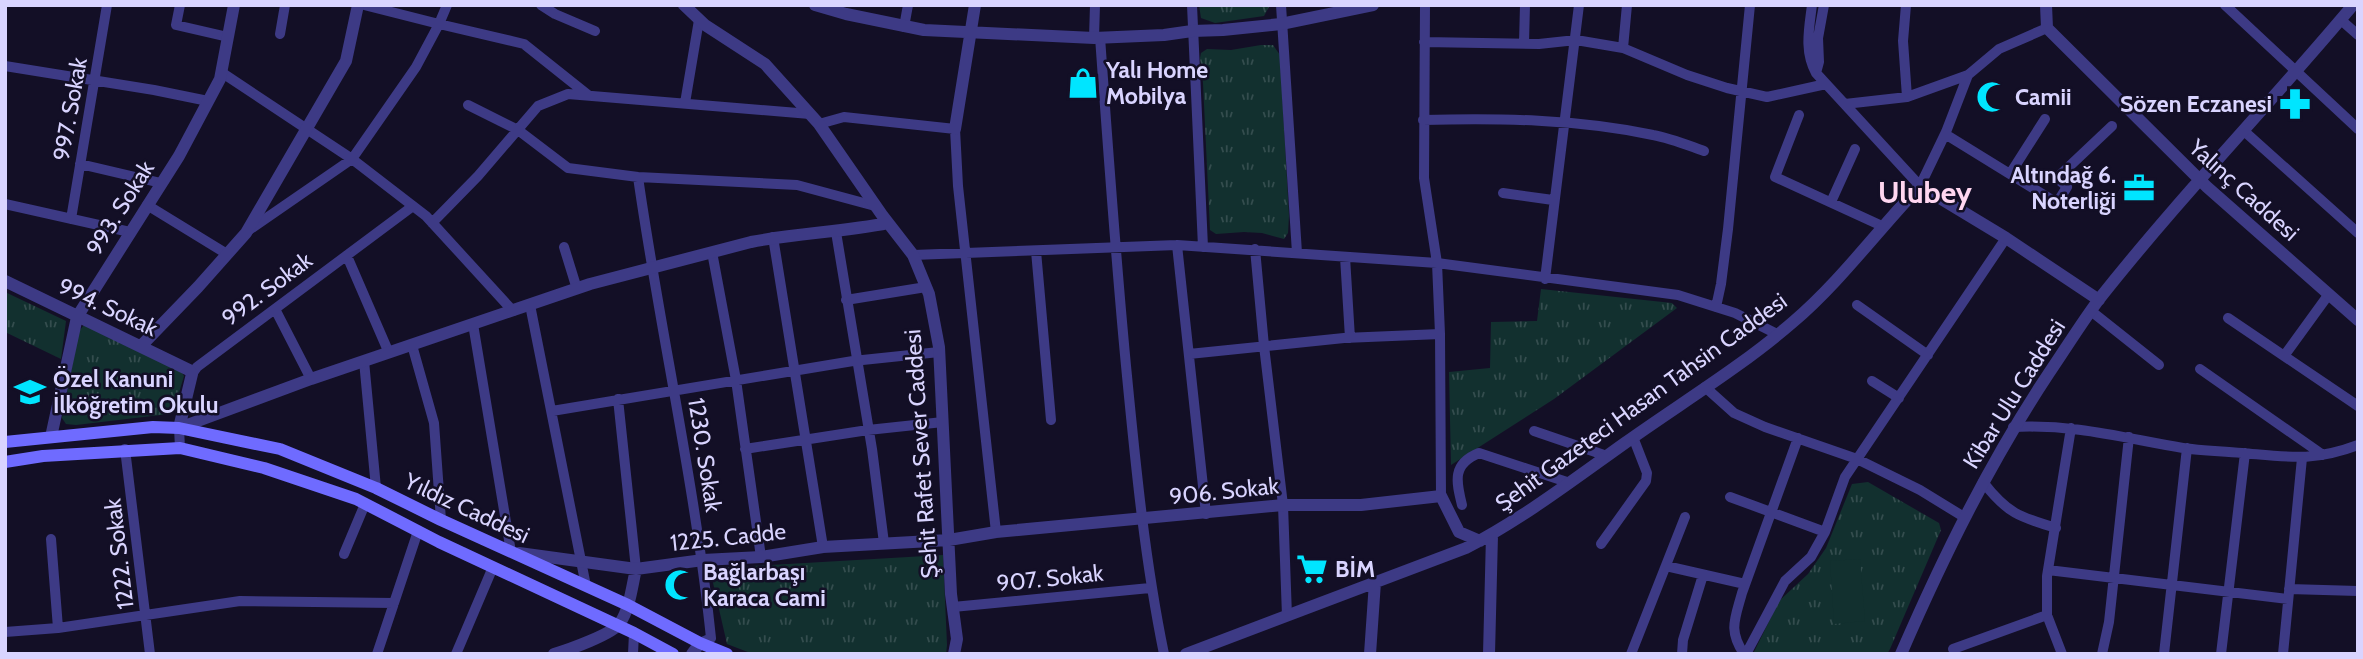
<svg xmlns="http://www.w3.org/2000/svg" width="2363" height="659" viewBox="0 0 2363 659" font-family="Cabin,sans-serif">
<defs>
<pattern id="grass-tufts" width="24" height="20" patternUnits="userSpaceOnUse" patternTransform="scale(1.75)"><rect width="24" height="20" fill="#12302f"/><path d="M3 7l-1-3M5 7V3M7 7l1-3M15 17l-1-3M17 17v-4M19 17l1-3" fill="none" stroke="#344d4e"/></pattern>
</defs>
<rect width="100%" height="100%" fill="#130f26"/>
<path fill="url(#grass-tufts)" d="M1199,5H1270L1264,16L1215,23L1201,18Z
M1261,45H1273L1280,55L1289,216L1288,233L1284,239L1262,233L1244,232L1216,234L1210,230L1203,83L1200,58L1201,53L1207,49L1231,50Z
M1541,289L1672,303L1677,308L1554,399L1451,465L1449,372L1490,368L1491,322L1537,321Z
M5,292L66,321L61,359L5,332Z
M84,325L179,368L184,376L174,409L169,414L76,425L66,424L62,418L79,331Z
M1868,482L1939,523L1941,530L1890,649L1887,654H1753L1779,601L1808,574L1826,548L1852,484Z
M943,555L947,645L946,654H753L727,644L711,574L717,568Z"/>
<path fill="#12302f" d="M1860,559L1865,621L1834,624L1830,561Z"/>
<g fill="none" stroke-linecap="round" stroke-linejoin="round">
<path stroke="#3d3a85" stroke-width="10" d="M180,5L176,25L228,37
M364,5L439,24L447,5
M541,5L555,14L595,31
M1192,5L1203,247
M1281,5L1297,253
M1425,5L1424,178L1437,263L1440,334L1441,496
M1812,5C1809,29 1804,51 1816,73L1920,186L1946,132L1968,75L1999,49L2047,28
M1906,5L1903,41L1907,97
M2225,5L2358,129
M2341,20L2358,35
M904,27L908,5
M280,34L285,5
M1100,37C1108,150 1116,263 1127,376C1136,469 1145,561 1164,654
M1094,38L1095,5
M1424,42L1539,44L1576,40L1623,48L1687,75L1727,88L1767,97L1826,84
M1524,43L1525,5
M1623,48L1627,5
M5,66L154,90L208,101
M221,72L352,159L426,216L513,311
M1816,73L1819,62L1818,38L1824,5
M685,103L699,20
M1845,104L1907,97L1968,75
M468,105L518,130L568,168L638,177L797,185L875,206
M1799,115L1775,177L1882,226
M1423,120C1499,118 1578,119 1653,135C1670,138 1687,145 1704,151
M819,124L844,117L955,129L958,186L996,532
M2244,131L2358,233
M1945,134L2057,203L2067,187L2059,180L2058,177L2112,126
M80,164L161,183
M2010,174L2045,119
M638,177C660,331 695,483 711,638L700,643
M1503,193L1553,200
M1831,202L1855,149
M5,204L130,232
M147,205L227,254
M71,219L107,5
M432,223L478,176L538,106L568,94L810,114
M249,230L352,159L416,67L439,24L524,44L588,95
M836,232L872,449L884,543
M773,237L823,547
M1177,245L1206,514
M564,247L577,289
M1255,249L1264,346L1283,505L1287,616
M1036,251L1051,420
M712,252L736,380L761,557
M913,255L1177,245L1437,263L1678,295L1735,313L1777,334
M347,256L389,353
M1345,257L1350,338
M1545,279L1579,5
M846,300L926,287
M530,305L586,586
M1857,305L1928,355
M1716,307L1721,284L1728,229L1750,5
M275,309L311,379
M2091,311L2159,365
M2228,318L2358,406
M473,324L511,552
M412,345L434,423L441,520
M1189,354L1344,338L1440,334
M2284,356L2329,294
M364,361L376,488
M2200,369L2323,455
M192,374L197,367L413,206
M1872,381L1899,398
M1705,387L1734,413L1765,427L1857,459L1920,490L1964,517
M618,399L636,569
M552,411L853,361L939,352
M2013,427C2076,424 2123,438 2183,448C2203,451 2223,451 2242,453C2288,457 2313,462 2358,445
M179,428L180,448
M1534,431L1607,456
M125,449L150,654
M745,449L868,430L943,422
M1983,482C2007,513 2019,517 2056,528
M1730,497L1825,532
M1462,505C1456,481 1452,464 1479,453L1570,483
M51,539L58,628
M1601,544L1646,481L1647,473L1633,437
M344,554L365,504
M1666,566L1745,584
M2048,570L2288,599
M2289,589L2358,591
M953,607L1150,588
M5,632L58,628L240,601L394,603
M1953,649L2047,615
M377,654L418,531
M456,654L493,567
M633,654L634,633
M1631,654L1685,517
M1682,654L1683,640L1703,575
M1744,654C1728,630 1735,619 1742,593L1798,438
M1746,654L1785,581L1811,557L1825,532L1845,477L2006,238
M2062,654L2047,615V576L2071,428
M2102,654L2109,622L2129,437
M2164,654L2187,448
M2221,654L2245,453
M2283,654L2302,458"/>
<path stroke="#3d3a85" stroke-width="12" d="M684,5L705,25L765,64L819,124L882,215L913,255L929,294L939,347L951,594L957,639L954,654
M815,5L846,14L924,30L1094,38L1164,35L1192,31L1223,30L1281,24L1373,5
M2046,5L2047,28L2207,187L2358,320
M955,129L975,5
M5,281L189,370L192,374L179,428
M142,345L198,287L246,233L346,61L358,5
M179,428L311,379L590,284L751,242C797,233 843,232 888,223
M51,437L77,317L179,156L220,79L234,5
M519,553L636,569L703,560L761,557L823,547L949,540L996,532L1283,505H1361L1441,496L1459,532L1480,541
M554,654C568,650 613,634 620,623C630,608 632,586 636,569
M692,654L700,643
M1186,654L1466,548C1522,519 1573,480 1625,443C1681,403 1741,367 1793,322C1840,282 1877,231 1920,186L2006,238L2099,300
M1370,654L1375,582
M1489,654L1492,535
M1901,654C1944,555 1990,462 2049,373C2066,348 2082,322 2100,298C2180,197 2270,104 2353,5"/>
<path stroke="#6f6bff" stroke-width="12" d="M5,442L153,427L179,428L280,449L376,488L441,520L628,605L700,643L727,654
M5,462L43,456L180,448L264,468L356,499L439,542L634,633L673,654"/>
</g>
<defs>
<symbol id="shop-bare" viewBox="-9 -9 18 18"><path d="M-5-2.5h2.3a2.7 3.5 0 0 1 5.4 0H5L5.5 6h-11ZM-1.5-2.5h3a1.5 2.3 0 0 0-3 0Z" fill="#00e5ff" stroke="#130f26" stroke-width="2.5" paint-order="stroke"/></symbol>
<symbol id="mosque-bare" viewBox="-9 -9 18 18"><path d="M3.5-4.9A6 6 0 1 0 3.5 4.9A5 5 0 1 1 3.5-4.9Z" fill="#00e5ff" stroke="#130f26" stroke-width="2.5" paint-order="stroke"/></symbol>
<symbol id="pharmacy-bare" viewBox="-9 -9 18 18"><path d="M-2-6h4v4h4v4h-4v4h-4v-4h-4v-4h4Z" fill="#00e5ff" stroke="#130f26" stroke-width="2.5" paint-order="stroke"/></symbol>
<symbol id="office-bare" viewBox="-9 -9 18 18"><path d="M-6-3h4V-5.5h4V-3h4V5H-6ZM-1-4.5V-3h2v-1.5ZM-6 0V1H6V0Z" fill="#00e5ff" stroke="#130f26" stroke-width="2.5" paint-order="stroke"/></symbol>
<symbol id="school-bare" viewBox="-9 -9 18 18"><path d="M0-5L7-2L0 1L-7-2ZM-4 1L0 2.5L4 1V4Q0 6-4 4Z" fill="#00e5ff" stroke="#130f26" stroke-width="2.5" paint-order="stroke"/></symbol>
<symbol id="supermarket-bare" viewBox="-9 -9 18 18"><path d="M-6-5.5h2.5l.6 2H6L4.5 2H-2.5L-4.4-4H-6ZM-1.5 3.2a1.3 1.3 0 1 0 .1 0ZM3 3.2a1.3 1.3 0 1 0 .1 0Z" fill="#00e5ff" stroke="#130f26" stroke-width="2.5" paint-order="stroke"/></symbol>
</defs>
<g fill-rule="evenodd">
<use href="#shop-bare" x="1061" y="61" width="44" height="44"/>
<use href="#mosque-bare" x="1970" y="75" width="44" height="44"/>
<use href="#pharmacy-bare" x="2273" y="82" width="44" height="44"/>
<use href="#office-bare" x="2117" y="166" width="44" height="44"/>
<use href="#school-bare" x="8" y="370" width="44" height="44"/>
<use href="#supermarket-bare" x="1290" y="547" width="44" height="44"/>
<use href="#mosque-bare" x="658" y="563" width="44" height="44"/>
</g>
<g text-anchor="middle" stroke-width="5" stroke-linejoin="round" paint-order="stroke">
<g font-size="23" font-weight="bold" fill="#d9d4ff" stroke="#130f26" text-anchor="start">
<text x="1106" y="78">Yalı Home<tspan x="1106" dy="26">Mobilya</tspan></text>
<text x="2015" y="105">Camii</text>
<text x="2272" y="112" text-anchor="end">Sözen Eczanesi</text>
<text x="2116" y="183" text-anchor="end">Altındağ 6.<tspan x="2116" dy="26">Noterliği</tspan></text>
<text x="53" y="387">Özel Kanuni<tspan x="53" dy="26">İlköğretim Okulu</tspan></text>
<text x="1335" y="577">BİM</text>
<text x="703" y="580">Bağlarbaşı<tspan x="703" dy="26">Karaca Cami</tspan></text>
</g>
<g font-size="23" fill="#d9d4ff" stroke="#130f26">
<text transform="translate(70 109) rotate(-80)" y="8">997. Sokak</text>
<text transform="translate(2244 190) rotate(42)" y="8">Yalınç Caddesi</text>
<text transform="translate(120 208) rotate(-58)" y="8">993. Sokak</text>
<text transform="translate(267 289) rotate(-37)" y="8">992. Sokak</text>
<text transform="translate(108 307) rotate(25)" y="8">994. Sokak</text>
<text transform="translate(2014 394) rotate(-58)" y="8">Kibar Ulu Caddesi</text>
<text transform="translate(1641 402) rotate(-36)" y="8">Şehit Gazeteci Hasan Tahsin Caddesi</text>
<text transform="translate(921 454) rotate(-94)" y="8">Şehit Rafet Sever Caddesi</text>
<text transform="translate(705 455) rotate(81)" y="8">1230. Sokak</text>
<text transform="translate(1224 491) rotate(-6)" y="8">906. Sokak</text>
<text transform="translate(467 508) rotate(25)" y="8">Yıldız Caddesi</text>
<text transform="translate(728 537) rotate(-6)" y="8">1225. Cadde</text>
<text transform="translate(119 554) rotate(-97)" y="8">1222. Sokak</text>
<text transform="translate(1050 578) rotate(-6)" y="8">907. Sokak</text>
</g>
<g font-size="30" font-weight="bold" fill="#ffd6f0" stroke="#130f26">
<text x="1925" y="203">Ulubey</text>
</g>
</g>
<rect width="2363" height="659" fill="none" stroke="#d9d4ff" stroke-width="14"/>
</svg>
